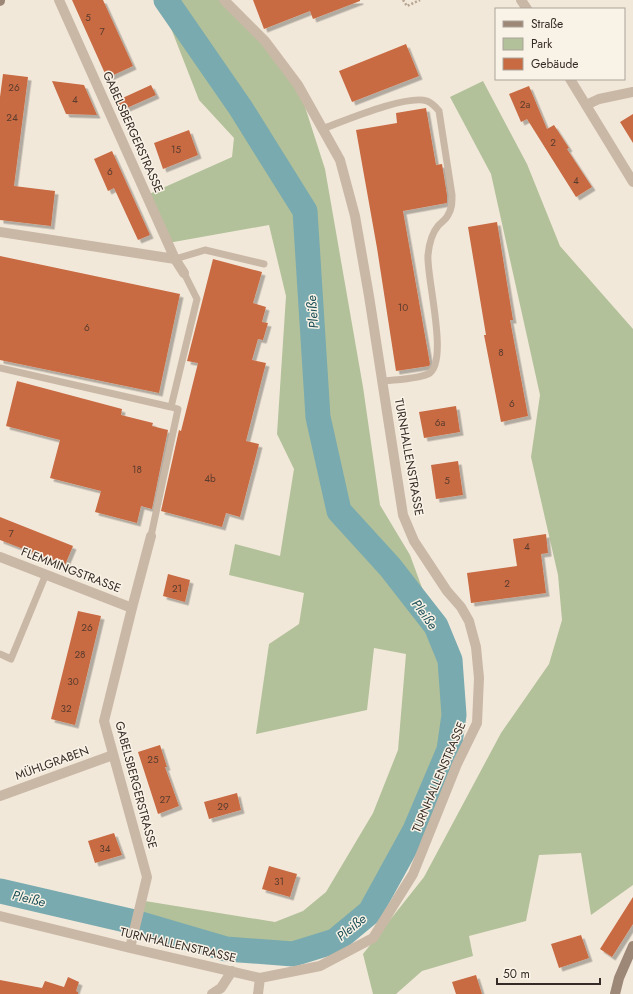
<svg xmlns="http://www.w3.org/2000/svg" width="633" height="994" viewBox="0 0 633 994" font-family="Jost,sans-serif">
<defs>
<filter id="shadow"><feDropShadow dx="3.5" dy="3.5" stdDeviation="0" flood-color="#0004"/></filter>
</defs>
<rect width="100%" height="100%" fill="#f2e8da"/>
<path fill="#b2c19a" d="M160,0H224L298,85L325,169L363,387L380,505L410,555L436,626L450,660L454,715L449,750L415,830L370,912L335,941L293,954L226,949L134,922L145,901L275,922L303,911L326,892L373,813L398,750L406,654L374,648L367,710L256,734L269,644L299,624L304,593L229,575L235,544L280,556L294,469L277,434L286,296L269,225L168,243L147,195L232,157L234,138L199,100Z
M483,81L527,164L560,246L633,329V885L591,915L581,853L539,855L526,921L469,936L473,956L422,971L396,994H373L363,954L424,877L501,733L549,664L562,620L558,575L531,457L540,395L491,174L450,97Z"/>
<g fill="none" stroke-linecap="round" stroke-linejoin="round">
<path stroke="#78aaaf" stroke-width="25" d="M0,891L134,922L226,949L293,954L335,941L370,912L415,830L449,750L454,715L450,660L436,626L390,567L339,511L318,417L305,211L240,107L166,0"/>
</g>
<path fill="#c86a42" filter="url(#shadow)" d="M72,0H103L133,66L107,78Z
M253,0H360V1L313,19L310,11L264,29Z
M406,44L419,76L352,102L339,71Z
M3,74L28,77L14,186L55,191L51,226L0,220V97Z
M52,81L84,85L97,115L66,114Z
M151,85L156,95L120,111L116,101Z
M529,86L547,129L554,125L569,148L567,149L592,187L576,197L527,119L521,122L509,94Z
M426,108L436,165L442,164L447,195V203L403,211L430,364L429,366L396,371L377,248L356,130L397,123L396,113Z
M633,114V143L620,122Z
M189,130L198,155L163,169L154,143Z
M112,151L150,235L138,240L114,188L108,191L94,159Z
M497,222L513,320H510L528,416L501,422L484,335H486L468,227Z
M0,256L180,294L159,393L0,360Z
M213,259L262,272L253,303L266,307L262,322L268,323L263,340L258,339L252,360L266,363L246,441L259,444L240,517L226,513L222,527L161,511L179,430L181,431L198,363L187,361Z
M17,381L122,409L121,415L153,423L152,426L168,430L152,509L141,506L137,523L95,512L101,491L50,478L60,440L6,426Z
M456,406L460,432L424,438L419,412Z
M458,461L463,495L436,499L431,465Z
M0,517L73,546L65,565L0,540Z
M546,534L548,553L541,554L546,593L471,603L467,573L517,566L513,539Z
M168,574L190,580L185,602L163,596Z
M78,611L101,616L75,725L51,719Z
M160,745L167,767H165L179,806L158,814L138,752Z
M237,793L241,810L209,819L204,802Z
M114,833L122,855L95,863L88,841Z
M269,866L297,874L290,897L262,889Z
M633,897V924L612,957L600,949Z
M581,935L589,958L559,968L551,944Z
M476,975L482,994H456L452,982Z
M68,977L79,982L76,991L78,992V994H0V980L42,988L45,981L64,987Z"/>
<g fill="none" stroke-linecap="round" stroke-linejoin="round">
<path stroke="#b6a290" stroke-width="2.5" stroke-dasharray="2 2" stroke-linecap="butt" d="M403,0L407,6L420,0"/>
<path stroke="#cab8a6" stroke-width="7" d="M322,129C344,121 407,94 427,101C432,103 435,106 439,111L452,195C452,202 452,209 448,215C446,220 441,222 438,226C431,234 429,245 428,255C426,276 450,364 428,374C416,379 395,380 382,381
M175,259L205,250L264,264
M0,368L171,407
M151,536L178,409L171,407L197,299L184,273
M0,654L11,659L46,574"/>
<path stroke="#cab8a6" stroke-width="10" d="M59,0L175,259L184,273
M521,0L527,9
M570,79L633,182
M586,105L599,99L633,92
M0,232L175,259
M0,557L132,608
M0,796L113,755
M0,916L130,948L260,978L320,966L373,938L413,874L457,764L477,723L479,678L476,647L469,621L461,607L447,591L414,541L403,515L369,296L355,216L340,160L298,85L265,41L224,0
M130,948L147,877L104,721L132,608L151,536
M212,994L221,988L232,971
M258,994L260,978"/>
<path stroke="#9d8777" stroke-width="10" d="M0,1V0
M615,994L619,978L633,946"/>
</g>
<g text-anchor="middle" stroke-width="3" stroke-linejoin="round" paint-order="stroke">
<g font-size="10" fill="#5a3c2e">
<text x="88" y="21">5</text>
<text x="102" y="35">7</text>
<text x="14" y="91">26</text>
<text x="75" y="103">4</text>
<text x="525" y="108">2a</text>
<text x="12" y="121">24</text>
<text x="553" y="146">2</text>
<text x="176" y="153">15</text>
<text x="110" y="175">6</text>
<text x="576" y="184">4</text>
<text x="403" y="311">10</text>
<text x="87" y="331">6</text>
<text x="501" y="356">8</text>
<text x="512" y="407">6</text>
<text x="440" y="426">6a</text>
<text x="137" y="473">18</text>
<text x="210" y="482">4b</text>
<text x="447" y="484">5</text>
<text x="11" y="537">7</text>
<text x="527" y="550">4</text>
<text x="507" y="587">2</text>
<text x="177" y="592">21</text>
<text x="87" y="631">26</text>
<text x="80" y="658">28</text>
<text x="73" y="685">30</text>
<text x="66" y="712">32</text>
<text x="153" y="763">25</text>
<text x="165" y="803">27</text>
<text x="223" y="810">29</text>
<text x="105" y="852">34</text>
<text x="279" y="885">31</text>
</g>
<g font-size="12" fill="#362c27" stroke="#f9f2e6">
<text transform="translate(133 132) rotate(66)" y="4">GABELSBERGERSTRASSE</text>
<text transform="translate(409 457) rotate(80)" y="4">TURNHALLENSTRASSE</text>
<text transform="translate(71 570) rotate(21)" y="4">FLEMMINGSTRASSE</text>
<text transform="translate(52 763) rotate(-20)" y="4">MÜHLGRABEN</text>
<text transform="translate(439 777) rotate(-67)" y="4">TURNHALLENSTRASSE</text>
<text transform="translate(136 785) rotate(75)" y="4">GABELSBERGERSTRASSE</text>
<text transform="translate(178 945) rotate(13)" y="4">TURNHALLENSTRASSE</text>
</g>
<g font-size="13" font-style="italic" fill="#1c5058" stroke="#f9f2e6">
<text transform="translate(312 312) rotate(-94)" y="5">Pleiße</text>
<text transform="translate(425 614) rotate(54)" y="5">Pleiße</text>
<text transform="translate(29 898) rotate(13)" y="5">Pleiße</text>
<text transform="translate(351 927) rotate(-39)" y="5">Pleiße</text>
</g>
</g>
<rect x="495" y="8" width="130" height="72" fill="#f9f2e6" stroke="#aba39a"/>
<rect x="503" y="21" width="20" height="6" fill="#9d8777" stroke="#aba39a"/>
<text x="531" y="28" font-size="12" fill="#362c27">Straße</text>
<rect x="503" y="38" width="20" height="12" fill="#b2c19a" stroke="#aba39a"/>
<text x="531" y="48" font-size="12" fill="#362c27">Park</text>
<rect x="503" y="58" width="20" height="12" fill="#c86a42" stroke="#aba39a"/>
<text x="531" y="68" font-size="12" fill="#362c27">Gebäude</text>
<path d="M497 978v6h103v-6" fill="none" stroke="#362c27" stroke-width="2"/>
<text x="503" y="978" font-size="12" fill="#362c27" stroke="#f9f2e6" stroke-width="3" paint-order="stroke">50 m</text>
</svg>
